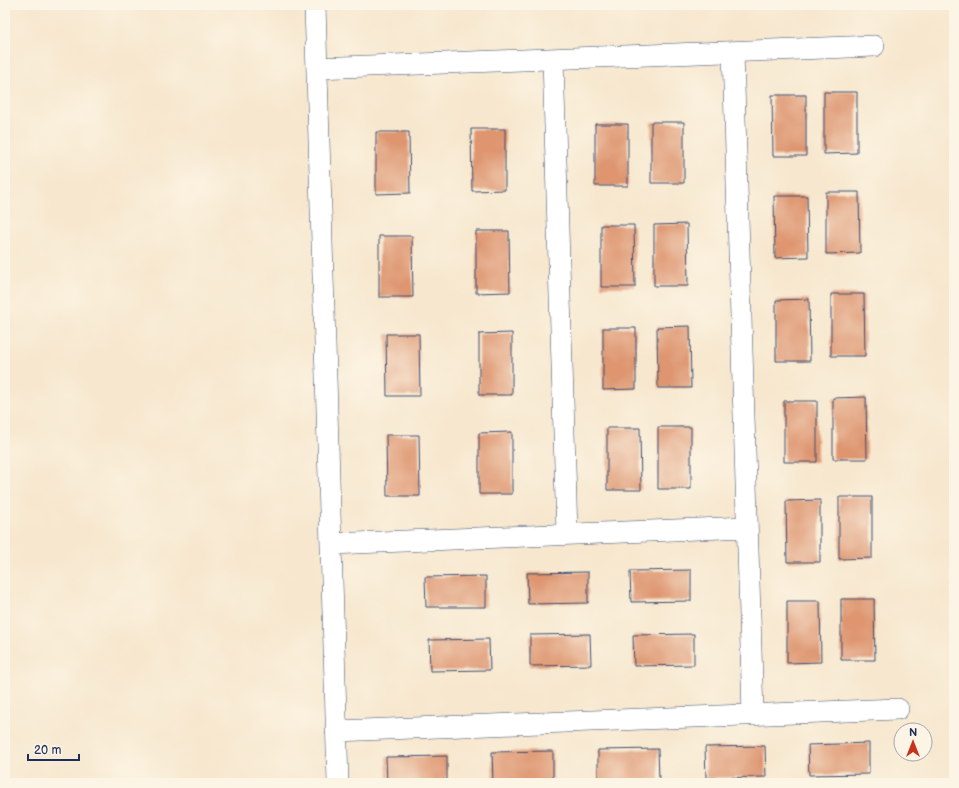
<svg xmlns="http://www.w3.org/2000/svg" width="959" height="788" viewBox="0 0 959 788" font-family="'Balsamiq Sans',sans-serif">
<rect width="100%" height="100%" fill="#fcf5e5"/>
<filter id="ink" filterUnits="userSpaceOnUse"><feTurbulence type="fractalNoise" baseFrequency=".025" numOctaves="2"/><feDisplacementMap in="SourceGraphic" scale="8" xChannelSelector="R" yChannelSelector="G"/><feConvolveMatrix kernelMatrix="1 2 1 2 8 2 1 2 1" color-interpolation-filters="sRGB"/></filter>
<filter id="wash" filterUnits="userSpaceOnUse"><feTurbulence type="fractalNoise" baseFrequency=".012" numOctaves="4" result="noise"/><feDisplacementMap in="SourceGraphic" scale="16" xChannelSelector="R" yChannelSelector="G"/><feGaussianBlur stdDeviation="0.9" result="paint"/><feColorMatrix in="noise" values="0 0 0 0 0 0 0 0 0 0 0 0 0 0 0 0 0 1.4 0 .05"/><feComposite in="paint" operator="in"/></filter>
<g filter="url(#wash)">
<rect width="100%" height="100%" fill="#f7e7ce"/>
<g id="blocks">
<path fill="#de9570" d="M824,92H857V153L824,154Z
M772,95H806V156H773Z
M651,122H684V183H651Z
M595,124H628V186H595Z
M471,129H505V190L472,191Z
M376,132H409L410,193L376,194Z
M826,192H859L860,253L826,254Z
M774,196H807L808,257L775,258Z
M687,224L688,286H654V225Z
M601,225H634L635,287H601Z
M476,231H509L510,292L476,293Z
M379,236H412L413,297H379Z
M831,294H864L865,356H831Z
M809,299L810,361H776V300Z
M690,326L691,388H658L657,327Z
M603,328H636V389L603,390Z
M512,333V395H479V334Z
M386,334H419L420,396H387Z
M866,397L867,459H833V398Z
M784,401H817V462H784Z
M658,427H691V489H658Z
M607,428H640L641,490H607Z
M512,432V494H479V433Z
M386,435H419L420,496H387Z
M839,497H872V558L839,559Z
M820,500V562H787L786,501Z
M691,570V601L631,602L630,571Z
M588,572V603L528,604L527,573Z
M486,576V607H426L425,577Z
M841,599H874L875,660H841Z
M787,601H820L821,662L787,663Z
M590,634L591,665L530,666V635Z
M694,634V665L634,666L633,635Z
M489,639L490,670L430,671L429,640Z
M869,743V774L809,775L808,745Z
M765,746L766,777L706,778L705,747Z
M658,749L659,780L598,781V750Z
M553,751V782L493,783L492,752Z
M447,756V783H387L386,757Z"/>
</g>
</g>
<g filter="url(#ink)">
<use href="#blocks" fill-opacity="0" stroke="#3c4b6f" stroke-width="1"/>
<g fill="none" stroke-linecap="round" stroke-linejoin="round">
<defs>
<path id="minor" d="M315,5L338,783
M733,52L753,715
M553,59L567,534
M317,68L874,46
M331,544L747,527
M336,731L898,709"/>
</defs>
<use href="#minor" stroke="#3c4b6f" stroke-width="22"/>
<use href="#minor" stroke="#fff" stroke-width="21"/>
</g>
</g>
<rect width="959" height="788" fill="none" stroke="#fcf5e5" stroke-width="20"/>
<g transform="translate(913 742)"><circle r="19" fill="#fcf5e5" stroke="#a2a6af"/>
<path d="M0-3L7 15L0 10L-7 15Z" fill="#c8321e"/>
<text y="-6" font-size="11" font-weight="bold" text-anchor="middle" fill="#1b2f5e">N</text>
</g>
<path d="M28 754v6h51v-6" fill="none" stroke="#1b2f5e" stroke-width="2"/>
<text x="34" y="754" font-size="12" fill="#1b2f5e" stroke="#fcf5e5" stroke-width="3" paint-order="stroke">20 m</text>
</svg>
